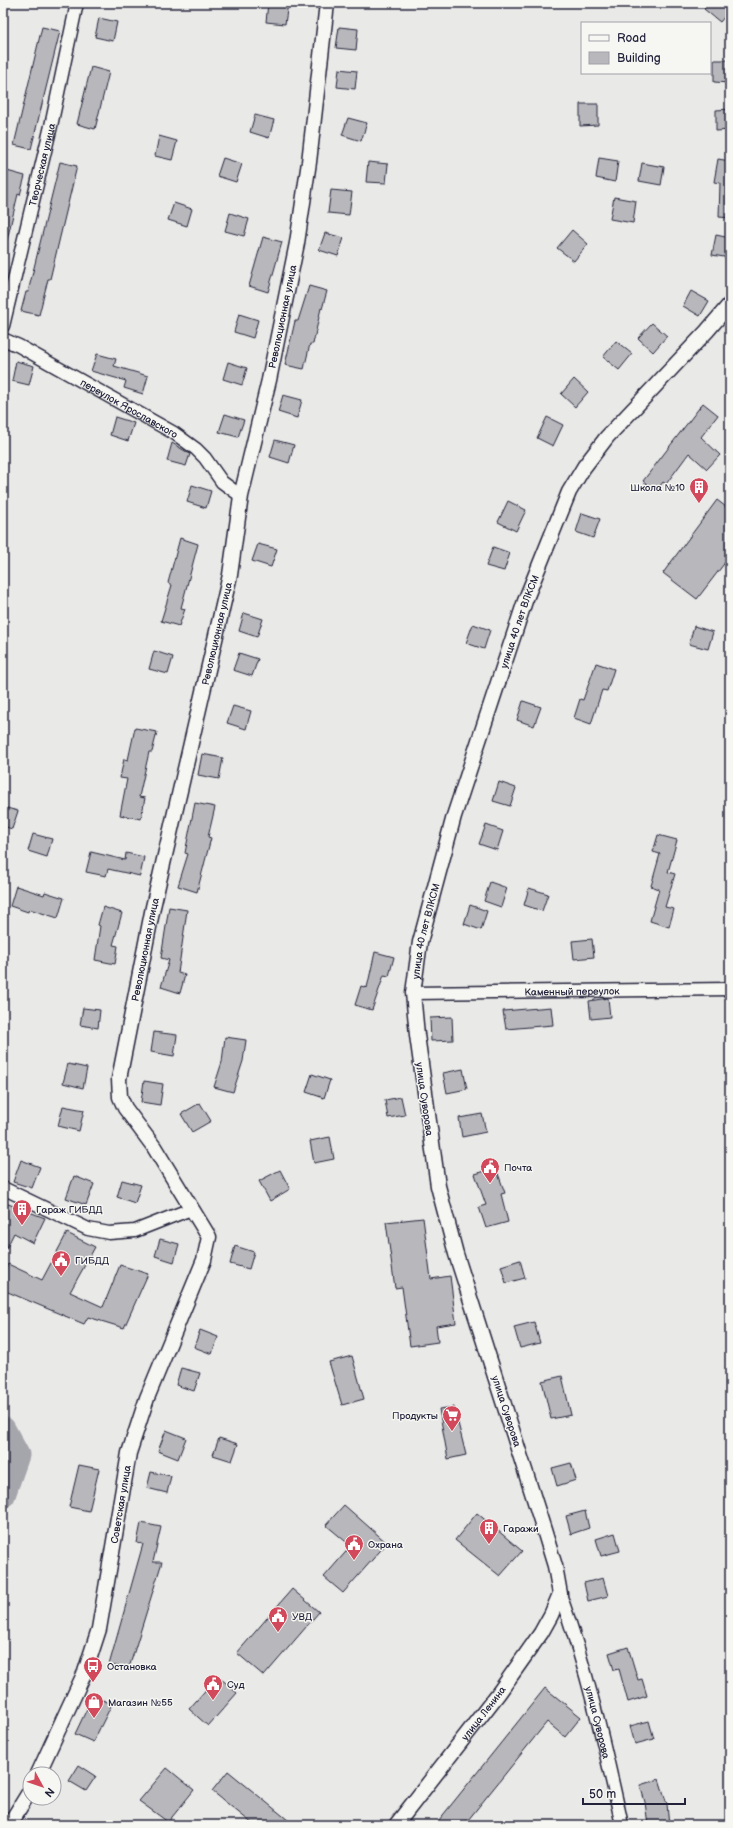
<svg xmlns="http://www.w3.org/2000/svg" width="733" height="1828" viewBox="0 0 733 1828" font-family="'Balsamiq Sans',sans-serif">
<rect width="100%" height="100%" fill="#e9e9e7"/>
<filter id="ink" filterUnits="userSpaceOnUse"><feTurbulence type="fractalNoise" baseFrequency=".025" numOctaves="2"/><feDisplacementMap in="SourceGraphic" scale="8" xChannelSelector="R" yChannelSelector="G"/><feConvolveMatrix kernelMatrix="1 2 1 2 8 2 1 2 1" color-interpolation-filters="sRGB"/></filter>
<g filter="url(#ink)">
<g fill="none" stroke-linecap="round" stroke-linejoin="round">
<path stroke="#a5a5ac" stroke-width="25" d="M3,1429L17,1455L3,1495"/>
</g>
<path fill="#b8b8bc" stroke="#22223b" d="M268,3H288L285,24L266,22Z
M709,3H730V10L720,22L704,9Z
M99,18L117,22L113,41L95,37Z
M42,27L60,31L31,149L14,145Z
M339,27L358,29L356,50L336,48Z
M714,60H730V83L714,82Z
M91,67L109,72L95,129L77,124Z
M339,69L357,71L355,89L337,87Z
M580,104H598V125L580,126Z
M730,109V130L716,131V110Z
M255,115L274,120L269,138L250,132Z
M348,118L367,123L361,141L342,135Z
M159,136L177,141L172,160L155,156Z
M223,158L242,164L236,182L217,176Z
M599,158L618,161L615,182L596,178Z
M718,159L730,161V218L719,217L720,183L714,182Z
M60,162L77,166L50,279H48L39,315L21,311L26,292H28Z
M368,162L388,164L386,183L366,182Z
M642,163L664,167L661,185L639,181Z
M7,171L25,176L20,195L18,194L7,240H3V190Z
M331,190L352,192L349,215L328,213Z
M614,197L636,201L633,223L610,219Z
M174,203L192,209L187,226L168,220Z
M230,213L249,219L244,236L225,231Z
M572,230L588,244L574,261L557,248Z
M325,233L344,238L338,256L319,250Z
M716,235L730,238V258L712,255Z
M263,237L282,242L268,292L249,286Z
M309,286L327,291L322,309L321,308L313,344H310L304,369L285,365L295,321H298Z
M691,291L709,301L700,316L683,306Z
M239,314L258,320L253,338L234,332Z
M652,323L667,336L653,352L638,338Z
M616,341L632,354L619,370L603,357Z
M97,354L116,359L114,366L148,376L143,394L124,388L126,381L91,371Z
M16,361L34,366L29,385L12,381Z
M228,362L247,368L242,385L223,379Z
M574,379L588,392L575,407L561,394Z
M283,395L302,400L297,418L278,412Z
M703,403L718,415L701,437L720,455L707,469L689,453L666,484L663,482L656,491L643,481Z
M225,414L244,420L238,437L219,432Z
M115,417L134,423L128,441L110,435Z
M547,417L563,425L553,446L537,438Z
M275,440L294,445L289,463L270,457Z
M172,443L190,454L186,466L167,461Z
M192,485L211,491L206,508L187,502Z
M717,500L730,510V556L697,599L663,573Z
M508,501L526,510L516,531L498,522Z
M582,513L600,519L593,538L576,532Z
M180,538L198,544L181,608L185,609L179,626L161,621L172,585L168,583Z
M258,544L277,549L271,567L252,561Z
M493,547L510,553L504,571L486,566Z
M244,613L263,619L257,637L239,631Z
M473,624L490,630L484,649L466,643Z
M694,626L713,632L708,649L689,644Z
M154,651L173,657L168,674L149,669Z
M239,653L258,659L252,676L233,670Z
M596,663L614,669L607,691L602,690L591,724L574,718L580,699L583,700Z
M523,701L541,707L534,726L517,720Z
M233,706L251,711L246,729L227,723Z
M135,728L157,732L152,752H149L139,797L145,798L141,819L120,815L127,779L120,778L124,759L128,760Z
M202,754L223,758L219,779L198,775Z
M499,782L516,788L510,806L493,801Z
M195,803L215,807L208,837L211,838L197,892L178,886L188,854L185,853Z
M3,807L18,811L12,829L3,826Z
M486,825L503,831L497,850L479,844Z
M33,834L52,839L47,857L28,851Z
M658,835L677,840L668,872L675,874L665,907L674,909L669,927L650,921L659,889L651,886L660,854L653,852Z
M91,852L125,860L126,853L144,857L140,876L108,869L106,876L86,872Z
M490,882L507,888L501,907L484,901Z
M16,886L44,895L45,892L64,898L58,918L29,909L28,912L10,906Z
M529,888L548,894L542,911L524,905Z
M470,905L487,911L481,930L464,924Z
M103,907L122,913L113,945L118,946L115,964L95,960L100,926L98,925Z
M169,907L187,910L178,973L185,975L180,993L161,987L169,960L161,958Z
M592,939L594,957L574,959L572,941Z
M375,952L394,957L389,976L384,975L372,1010L355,1005L361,986L367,988Z
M608,998L610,1017L591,1019L589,1001Z
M551,1007L553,1025L506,1029L503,1011Z
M83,1008L100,1010L98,1028L80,1025Z
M452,1017L453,1040L431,1041L430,1018Z
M154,1032L177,1035L174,1056L151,1052Z
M225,1037L246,1040L243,1061L233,1092L214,1087L222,1062Z
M68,1064L87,1068L83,1088L63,1083Z
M463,1069L467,1089L447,1093L443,1073Z
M312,1074L330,1080L324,1098L306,1092Z
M144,1081L163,1084L160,1105L141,1102Z
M401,1097L405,1115L388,1118L385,1100Z
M200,1103L211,1121L192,1132L181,1114Z
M63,1106L84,1110L79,1131L58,1126Z
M482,1114L486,1132L462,1137L459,1118Z
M330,1137L334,1159L314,1163L310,1141Z
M21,1160L40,1167L32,1188L13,1182Z
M496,1168L505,1193L501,1194L508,1222L486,1228L479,1207L486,1205L475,1174Z
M280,1170L290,1189L270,1201L259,1181Z
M74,1176L94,1184L86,1205L66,1198Z
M122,1180L141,1185L135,1203L117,1197Z
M3,1202L45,1218L33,1243L14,1233L3,1255Z
M423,1218L431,1279L450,1276L456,1323L436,1326L438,1342L410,1346L402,1287L395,1288L386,1222Z
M67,1233L95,1247L70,1292L103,1307L120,1265L148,1274L124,1328L88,1317L84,1324L3,1290V1273L8,1264L42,1280Z
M160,1239L179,1244L174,1262L155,1256Z
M235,1246L254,1252L249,1269L230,1264Z
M520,1260L525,1278L506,1283L501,1266Z
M534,1322L540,1343L520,1348L514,1327Z
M200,1330L218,1337L212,1354L194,1347Z
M352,1356L364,1399L342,1405L329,1362Z
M181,1368L200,1373L194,1391L176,1385Z
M562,1376L571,1415L551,1419L542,1381Z
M454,1407L466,1455L448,1459L439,1409Z
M166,1430L186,1438L178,1459L158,1451Z
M219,1438L238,1444L232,1461L213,1455Z
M571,1463L576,1480L557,1486L552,1468Z
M79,1465L99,1469L89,1511L69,1507Z
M151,1472L171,1476L167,1493L147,1488Z
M344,1505L387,1543L343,1593L324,1577L351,1546L326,1525Z
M585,1511L589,1528L571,1534L566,1516Z
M477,1513L522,1551L500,1576L455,1540Z
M141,1523L161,1527L153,1562H162L129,1668L109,1665L143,1544L137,1543Z
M615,1533L620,1551L601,1556L596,1539Z
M603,1578L608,1596L588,1601L584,1583Z
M292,1589L319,1612L264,1676L237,1653Z
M628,1647L638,1680L642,1679L647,1696L628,1702L619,1669L614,1670L609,1653Z
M218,1676L237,1693L208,1726L189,1709Z
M545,1688L581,1717L565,1737L547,1722L464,1825H435Z
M93,1696L112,1704L93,1742L75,1734Z
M649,1721L654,1739L635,1744L630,1726Z
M79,1765L96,1776L86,1791L69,1781Z
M167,1768L194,1790L168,1822L139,1801Z
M228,1771L294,1825H254L212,1791Z
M659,1779L667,1804L669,1825H648L645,1802L640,1785Z"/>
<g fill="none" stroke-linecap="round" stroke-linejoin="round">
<defs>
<g id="minor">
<path id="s1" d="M3,326L51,126L77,3"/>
<path id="s2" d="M3,339L19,346L174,433L196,449L205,458L222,482L241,496"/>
<path id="s3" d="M413,993L730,989"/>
<path d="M3,1188L88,1229L109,1233L135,1231L191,1209"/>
<path id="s4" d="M560,1594C587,1669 605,1747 622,1825"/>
</g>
<g id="tertiary">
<path id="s5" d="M38,1774L85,1672L99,1629L129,1453L147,1398L204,1260L209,1237L154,1147L125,1108L120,1097L119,1079L153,907L230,575L241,496L269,380L297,243L309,162L327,3"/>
<path d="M9,1825L30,1791"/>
<path id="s6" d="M396,1825L498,1694L541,1633L551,1615L560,1594L555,1566L544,1530L456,1254L438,1186L417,1035L413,993L420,942L454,816L525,601L569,492L584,467L607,437L707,331L730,304"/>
</g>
</defs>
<use href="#minor" stroke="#22223b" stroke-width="15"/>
<use href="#tertiary" stroke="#22223b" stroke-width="17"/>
<use href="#minor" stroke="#f6f6f2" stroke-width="12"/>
<use href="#tertiary" stroke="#f6f6f2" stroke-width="14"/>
</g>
</g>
<defs>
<symbol id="building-pin" viewBox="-11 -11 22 30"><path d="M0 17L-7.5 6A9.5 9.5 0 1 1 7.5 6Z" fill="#d1495b" stroke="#f6f6f2"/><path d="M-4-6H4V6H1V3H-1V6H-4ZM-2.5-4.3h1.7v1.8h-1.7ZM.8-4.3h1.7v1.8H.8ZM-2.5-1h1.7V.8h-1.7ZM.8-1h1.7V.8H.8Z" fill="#fff"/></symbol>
<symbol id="civic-pin" viewBox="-11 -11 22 30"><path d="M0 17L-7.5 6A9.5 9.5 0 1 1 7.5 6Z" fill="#d1495b" stroke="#f6f6f2"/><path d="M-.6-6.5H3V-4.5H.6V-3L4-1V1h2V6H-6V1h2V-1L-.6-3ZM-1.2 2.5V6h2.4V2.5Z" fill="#fff"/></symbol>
<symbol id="supermarket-pin" viewBox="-11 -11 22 30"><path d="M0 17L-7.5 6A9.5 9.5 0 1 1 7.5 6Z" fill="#d1495b" stroke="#f6f6f2"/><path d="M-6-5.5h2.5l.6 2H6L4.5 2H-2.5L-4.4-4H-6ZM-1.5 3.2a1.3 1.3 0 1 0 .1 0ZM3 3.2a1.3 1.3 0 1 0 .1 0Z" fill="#fff"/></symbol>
<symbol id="bus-pin" viewBox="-11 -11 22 30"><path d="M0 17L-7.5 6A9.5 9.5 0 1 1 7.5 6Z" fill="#d1495b" stroke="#f6f6f2"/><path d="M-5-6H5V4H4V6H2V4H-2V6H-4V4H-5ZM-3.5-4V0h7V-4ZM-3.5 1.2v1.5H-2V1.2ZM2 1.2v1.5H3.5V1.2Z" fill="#fff"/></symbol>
<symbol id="shop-pin" viewBox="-11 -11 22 30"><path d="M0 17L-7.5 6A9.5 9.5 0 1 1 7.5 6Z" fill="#d1495b" stroke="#f6f6f2"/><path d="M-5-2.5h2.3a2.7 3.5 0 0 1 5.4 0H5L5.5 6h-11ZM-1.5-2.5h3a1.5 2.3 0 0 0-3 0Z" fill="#fff"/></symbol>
</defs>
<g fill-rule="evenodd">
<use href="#building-pin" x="688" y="476" width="22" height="30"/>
<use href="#civic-pin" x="479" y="1156" width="22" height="30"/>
<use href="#building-pin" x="11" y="1198" width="22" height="30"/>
<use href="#civic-pin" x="50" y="1249" width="22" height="30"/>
<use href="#supermarket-pin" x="441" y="1404" width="22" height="30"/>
<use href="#building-pin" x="478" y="1517" width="22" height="30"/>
<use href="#civic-pin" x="343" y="1533" width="22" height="30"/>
<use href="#civic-pin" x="267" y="1605" width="22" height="30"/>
<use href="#bus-pin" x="82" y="1655" width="22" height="30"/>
<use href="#civic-pin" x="202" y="1673" width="22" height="30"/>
<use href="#shop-pin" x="83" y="1691" width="22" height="30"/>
</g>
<g text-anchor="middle" stroke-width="3" stroke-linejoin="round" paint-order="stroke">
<g font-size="10" fill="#22223b" stroke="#f6f6f2">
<text dy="4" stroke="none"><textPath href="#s1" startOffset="166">Творческая улица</textPath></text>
<text dy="4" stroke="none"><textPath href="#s5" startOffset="1531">Революционная улица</textPath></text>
<text dy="4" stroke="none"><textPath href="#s2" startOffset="144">переулок Ярославского</textPath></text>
<text dy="4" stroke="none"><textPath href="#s6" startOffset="1292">улица 40 лет ВЛКСМ</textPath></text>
<text dy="4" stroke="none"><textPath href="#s5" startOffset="1207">Революционная улица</textPath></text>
<text dy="4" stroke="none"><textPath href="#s6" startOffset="968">улица 40 лет ВЛКСМ</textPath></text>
<text dy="4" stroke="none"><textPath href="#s5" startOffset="883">Революционная улица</textPath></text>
<text dy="4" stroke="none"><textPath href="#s3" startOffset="159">Каменный переулок</textPath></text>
<text transform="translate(425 1099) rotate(82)" y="4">улица Суворова</text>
<text transform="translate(507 1411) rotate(72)" y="4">улица Суворова</text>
<text dy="4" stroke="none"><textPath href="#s5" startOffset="284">Советская улица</textPath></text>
<text dy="4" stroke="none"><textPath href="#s6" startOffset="142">улица Ленина</textPath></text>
<text dy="4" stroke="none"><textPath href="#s4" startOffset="134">улица Суворова</textPath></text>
</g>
<g font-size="10" fill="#22223b" stroke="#f6f6f2" text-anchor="start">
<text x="685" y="491" text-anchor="end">Школа №10</text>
<text x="504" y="1171">Почта</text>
<text x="36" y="1213">Гараж ГИБДД</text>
<text x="75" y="1264">ГИБДД</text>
<text x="438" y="1419" text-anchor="end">Продукты</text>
<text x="503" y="1532">Гаражи</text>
<text x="368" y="1548">Охрана</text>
<text x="292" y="1620">УВД</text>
<text x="107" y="1670">Остановка</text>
<text x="227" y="1688">Суд</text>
<text x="108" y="1706">Магазин №55</text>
</g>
</g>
<rect width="733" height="1828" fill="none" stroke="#f6f6f2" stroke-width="16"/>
<rect x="8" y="8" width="717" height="1812" fill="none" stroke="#22223b" stroke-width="1.5" filter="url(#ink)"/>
<rect x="581" y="22" width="130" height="52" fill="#f6f6f2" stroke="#a1a1a9"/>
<rect x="589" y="35" width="20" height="6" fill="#f6f6f2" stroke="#a1a1a9"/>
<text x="617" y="42" font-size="12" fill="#22223b">Road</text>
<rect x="589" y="52" width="20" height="12" fill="#b8b8bc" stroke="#a1a1a9"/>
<text x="617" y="62" font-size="12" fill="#22223b">Building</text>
<g transform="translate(42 1786) rotate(130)"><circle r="19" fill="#f6f6f2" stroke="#a1a1a9"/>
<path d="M0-3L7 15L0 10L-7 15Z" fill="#d1495b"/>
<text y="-6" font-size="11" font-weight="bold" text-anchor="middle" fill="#22223b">N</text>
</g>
<path d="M583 1798v6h102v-6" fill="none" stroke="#22223b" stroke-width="2"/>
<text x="589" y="1798" font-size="12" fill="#22223b" stroke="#f6f6f2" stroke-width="3" paint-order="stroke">50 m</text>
</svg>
